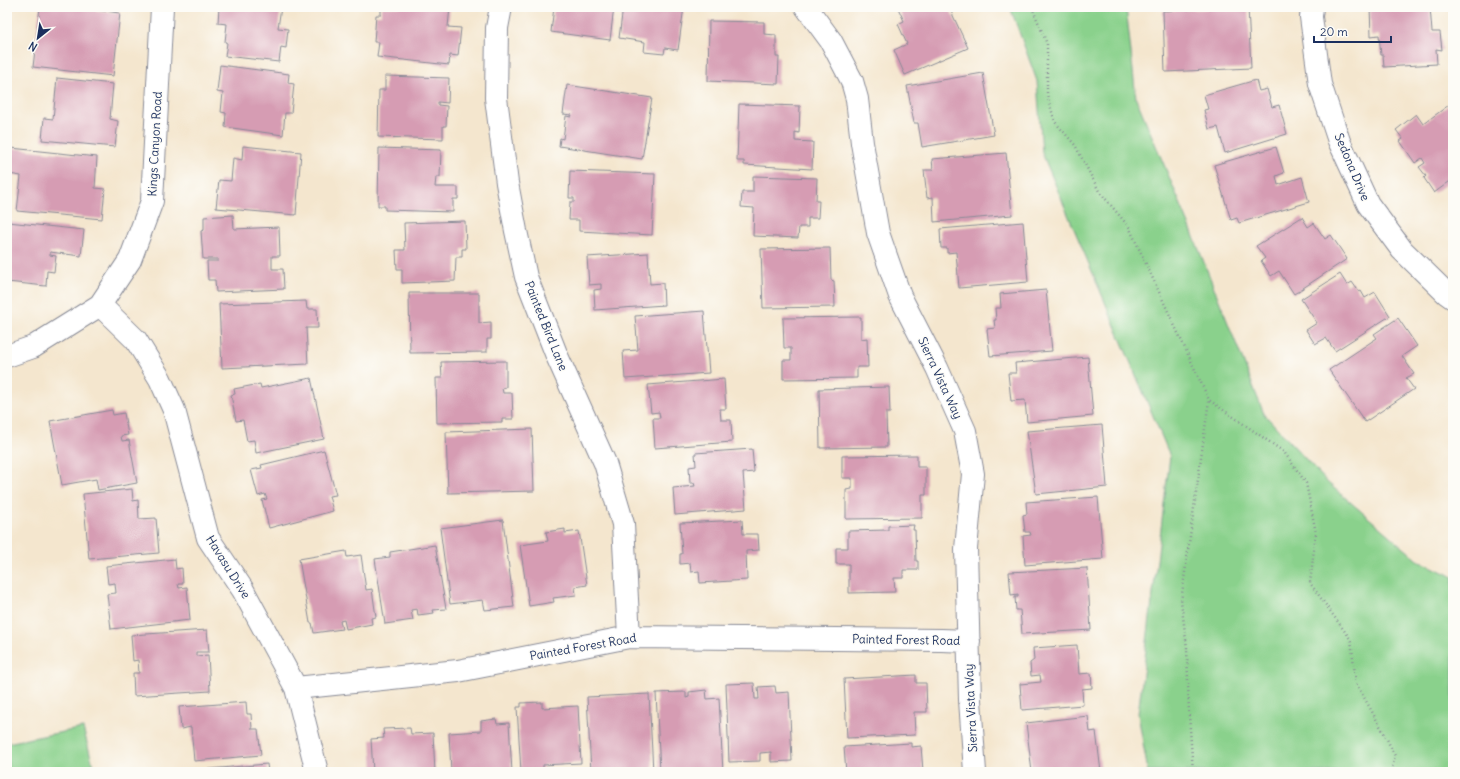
<svg xmlns="http://www.w3.org/2000/svg" width="1460" height="779" viewBox="0 0 1460 779" font-family="Delius,sans-serif">
<rect width="100%" height="100%" fill="#fdfcf7"/>
<filter id="ink" filterUnits="userSpaceOnUse"><feTurbulence type="fractalNoise" baseFrequency=".025" numOctaves="2"/><feDisplacementMap in="SourceGraphic" scale="8" xChannelSelector="R" yChannelSelector="G"/><feConvolveMatrix kernelMatrix="1 2 1 2 8 2 1 2 1" color-interpolation-filters="sRGB"/></filter>
<filter id="wash" filterUnits="userSpaceOnUse"><feTurbulence type="fractalNoise" baseFrequency=".012" numOctaves="4" result="noise"/><feDisplacementMap in="SourceGraphic" scale="16" xChannelSelector="R" yChannelSelector="G"/><feGaussianBlur stdDeviation="0.9" result="paint"/><feColorMatrix in="noise" values="0 0 0 0 0 0 0 0 0 0 0 0 0 0 0 0 0 1.4 0 .05"/><feComposite in="paint" operator="in"/></filter>
<g filter="url(#wash)">
<rect width="100%" height="100%" fill="#f4e6ce"/>
<path fill="#8ad18c" stroke="#528075" d="M1010,7H1126L1136,98L1188,222L1264,414L1328,483L1418,560L1453,577V769L1451,772H1148L1138,714L1170,456L1042,153L1037,81Z
M83,728L95,772H8L7,743Z"/>
<g id="blocks">
<path fill="#d69cb3" d="M40,7H68L120,13L113,76L33,67Z
M219,7H281L278,28L288,29L286,48L281,47L279,62L225,56L227,43L225,42L227,24L218,23Z
M381,7H450L448,27L461,28L458,56L450,55L449,65L377,57L379,42H374L376,15H381Z
M554,7H614L610,40L551,32Z
M623,7H684L678,50L665,48L664,54L644,52L645,42L619,38Z
M901,7H949L968,48L905,75L894,50L907,44L898,24L904,21L898,8Z
M1248,7L1251,68L1165,72L1163,11Z
M1370,7H1430L1432,32H1440L1442,50L1436,49L1437,64L1384,67L1383,55H1381L1379,35L1371,36Z
M709,21L764,22V34L776,35V57H779L778,84L708,81Z
M220,65L289,74L288,83L294,84L291,113H285L283,135L225,127L226,113L221,112L223,93L217,92Z
M983,73L994,135L922,147L918,123H914L907,86Z
M385,76L449,78L448,103L438,102V105L447,106L446,126H443V139L378,137L379,90H385Z
M57,78L113,84L110,119L118,121L115,147L42,140L44,118L53,119Z
M1256,80L1259,91L1267,89L1272,107L1279,105L1287,134L1225,153L1218,127L1209,129L1204,110L1208,109L1204,95Z
M567,85L652,98L642,159L559,146L560,138L563,139L566,116L571,117L572,115L563,114Z
M1453,102V179L1434,193L1424,178L1426,176L1419,167L1425,163L1422,158L1415,163L1400,141L1403,139L1396,130L1416,114L1423,124Z
M739,104L800,106L799,133L795,132V141L813,142L812,169L744,165V161H737Z
M243,146L301,152L296,215L216,208L219,180L231,181L233,158L242,160Z
M1276,147L1284,173L1276,176L1278,185L1302,177L1309,202L1239,223L1237,218L1231,220L1214,165Z
M11,148L97,157L95,188L105,189L102,219L17,211L21,176L9,174Z
M379,148L441,150L440,177H436L435,187H458V199H453V212L385,210V206H378Z
M1006,153L1012,215L934,222L933,197L927,198L924,170H933L932,159Z
M570,171L655,174L652,235L579,231V220H569L570,202H574V198H569Z
M753,176L817,178L816,201H819L818,218H808V227H799L798,238L753,236L754,208L741,207L742,192H753Z
M233,215L234,229L279,227L280,256H272V269H283L284,289L216,292L215,280H208L207,261H218V259H203L201,231L204,230V217Z
M1302,217L1308,227L1314,223L1325,239L1331,235L1347,259L1294,294L1279,271L1271,276L1261,261L1265,258L1256,246Z
M465,221L466,249H462V257H456L455,281L402,283V269H397L396,250H405L404,223Z
M8,222L84,230L81,256L50,252V255L56,256L54,272L47,271L46,286L7,282V236Z
M1023,222L1028,282L959,288L956,252L947,253V248H941L940,229Z
M830,248L831,280L834,281L835,307L763,308L761,249Z
M648,253L650,284L663,283L664,305L595,310L594,290L601,289V284L589,285L587,257Z
M1340,274L1347,285L1352,282L1359,292L1361,291L1365,298L1375,292L1390,316L1335,351L1326,338L1315,344L1306,330L1317,323L1301,299Z
M1046,290L1052,351L990,356L987,329L995,328L994,320H996L995,308H1001L1000,294Z
M409,293H479V323L491,322V339H487V352L410,353Z
M306,301L307,309H317L318,328H306L308,364L222,368L219,304Z
M704,311L709,373L625,379L623,351L638,350L635,316Z
M861,317V339L867,338L868,367H857V378L783,379V360H791V348H784L783,318Z
M1398,318L1417,346L1402,356L1414,374L1406,378L1414,389L1365,422L1329,370L1377,338L1374,334Z
M1088,357L1093,416L1027,422L1025,400L1011,401L1008,373H1016L1015,363Z
M506,361V387L502,388L503,393H512L513,419H502V422L437,423L436,378H442L441,362Z
M311,378L324,439L256,453L254,440L247,441L243,420L236,421L231,395L235,394L234,389L260,384L261,388Z
M724,379L726,409H720L721,420H731L732,442L655,448L653,418H660L659,412L651,413L648,385Z
M889,387L890,413H886L887,447L820,448L819,389Z
M112,410L113,415L124,413L128,435L121,436L122,441L129,440L137,483L98,490L96,479L62,485L50,421Z
M1102,425L1107,487L1036,494L1027,431Z
M532,429L534,491L448,493L446,432Z
M752,449L754,472L743,473L746,509L675,515L673,488L695,486L694,483H690L689,467L696,466L695,453Z
M324,450L336,495L329,496L333,511L269,528L262,500L267,499L265,494L258,496L251,470L262,468L261,465Z
M917,455V467H926V495H922V518L846,519V490L852,489V478H842V456Z
M132,489L133,501L138,500L139,519L156,518L159,553L89,559L83,494Z
M1098,497L1103,559L1025,565L1023,536L1031,535L1030,532H1025L1023,515L1027,514L1026,502Z
M503,520L514,607L485,610L483,600L450,604L440,528Z
M742,520L743,534H758L759,550L746,551L747,580L700,583L699,571L691,572L690,563L680,564V554H682L680,523Z
M914,525L913,530H915L916,561H918V570H903V578H894L895,592L849,593V564H836V548H848V531L888,530V526Z
M565,529V533L579,531L587,585L575,587L576,595L553,598L554,602L529,606L520,545L548,541L546,532Z
M435,545L446,609L433,610L434,613L418,615L417,609L411,610L413,620L385,624L375,559L390,557V552Z
M346,551L347,557L361,555L366,590L372,589L376,617L371,618L372,624L346,629L344,620L340,621L342,629L314,633L312,623H310L299,559Z
M175,559L176,569L182,568L183,584H178L179,588L187,587L190,620L111,629L107,594L116,593L115,583L108,584L106,566Z
M1087,568L1091,630L1022,634L1020,610H1016L1015,597H1018V594L1011,595L1009,572Z
M207,630L209,652H196V656L208,655L210,691L134,696L133,673H139L138,660L133,661L131,635Z
M1077,645L1079,674L1091,673L1092,688L1082,689L1083,705L1022,710L1020,684L1041,682L1040,675L1031,676L1030,663L1034,660L1033,648Z
M916,675V683H926L927,712H914L915,735L847,738L844,679Z
M754,683L755,699H759L758,687L775,686L776,693L789,692L792,761L771,762V752L760,753V761L729,762L726,684Z
M706,690L707,699L719,698L723,772H660L656,693L686,692V698L689,697V692Z
M649,694L653,772H591L587,697Z
M246,702L247,714H251L252,729H258L261,755L194,761L191,727L181,729L179,707Z
M542,702V708L578,706L581,763L543,765V771L521,772L517,707H521V703Z
M1088,716L1090,732L1096,731L1101,772H1032L1026,723Z
M496,719L497,724L509,723L512,772H451L449,733L481,731V721Z
M410,728L411,734L433,733L435,772H373L371,739L384,738L383,729Z
M911,743V747L921,746L923,771L914,772H846L844,747Z
M267,764L268,772H197V770Z"/>
</g>
</g>
<g filter="url(#ink)">
<use href="#blocks" fill-opacity="0" stroke="#888a96" stroke-width="1"/>
<g fill="none" stroke-linecap="round" stroke-linejoin="round">
<defs>
<path id="minor" d="M501,7L497,28L496,98L507,183L516,231L526,277L557,356L605,463L623,524L629,637
M806,7L831,41L852,81L857,99L862,143L878,233L900,296L937,368L965,431L973,474L966,549L970,700L975,772
M1312,7L1311,17L1320,84L1339,141L1368,204L1402,250L1446,293L1453,298
M100,305L136,340L160,379L174,410L208,538L243,590L296,688L317,772
M7,356L33,347L100,305L130,260L152,201L162,7
M296,688L458,671L629,637L941,640L969,641"/>
</defs>
<use href="#minor" stroke="#888a96" stroke-width="24"/>
<path stroke="#888a96" stroke-width="2.5" stroke-dasharray="1 3" stroke-linecap="butt" d="M1032,7L1047,44V95L1055,122L1075,145L1099,191L1129,227L1209,400L1284,452L1306,483L1316,533L1310,583L1351,640L1356,683L1384,733L1395,756L1391,772
M1193,772L1189,715L1187,648L1181,601L1209,400"/>
<use href="#minor" stroke="#fff" stroke-width="22"/>
</g>
</g>
<g text-anchor="middle" stroke-width="3" stroke-linejoin="round" paint-order="stroke">
<g font-size="12" fill="#1b2f5e" stroke="#fdfcf7">
<text transform="translate(155 144) rotate(-87)" y="4">Kings Canyon Road</text>
<text transform="translate(1352 167) rotate(67)" y="4">Sedona Drive</text>
<text transform="translate(546 326) rotate(68)" y="4">Painted Bird Lane</text>
<text transform="translate(940 378) rotate(65)" y="4">Sierra Vista Way</text>
<text transform="translate(228 567) rotate(58)" y="4">Havasu Drive</text>
<text transform="translate(906 640) rotate(1)" y="4">Painted Forest Road</text>
<text transform="translate(583 647) rotate(-10)" y="4">Painted Forest Road</text>
<text transform="translate(971 708) rotate(-93)" y="4">Sierra Vista Way</text>
</g>
</g>
<rect width="1460" height="779" fill="none" stroke="#fdfcf7" stroke-width="24"/>
<g transform="translate(38 38) rotate(210)" stroke="#fdfcf7" stroke-width="3" paint-order="stroke">
<path d="M0-3L7 15L0 10L-7 15Z" fill="#1b2f5e"/>
<text y="-6" font-size="11" font-weight="bold" text-anchor="middle" fill="#1b2f5e">N</text>
</g>
<path d="M1314 36v6h77v-6" fill="none" stroke="#1b2f5e" stroke-width="2"/>
<text x="1320" y="36" font-size="12" fill="#1b2f5e" stroke="#fdfcf7" stroke-width="3" paint-order="stroke">20 m</text>
</svg>
